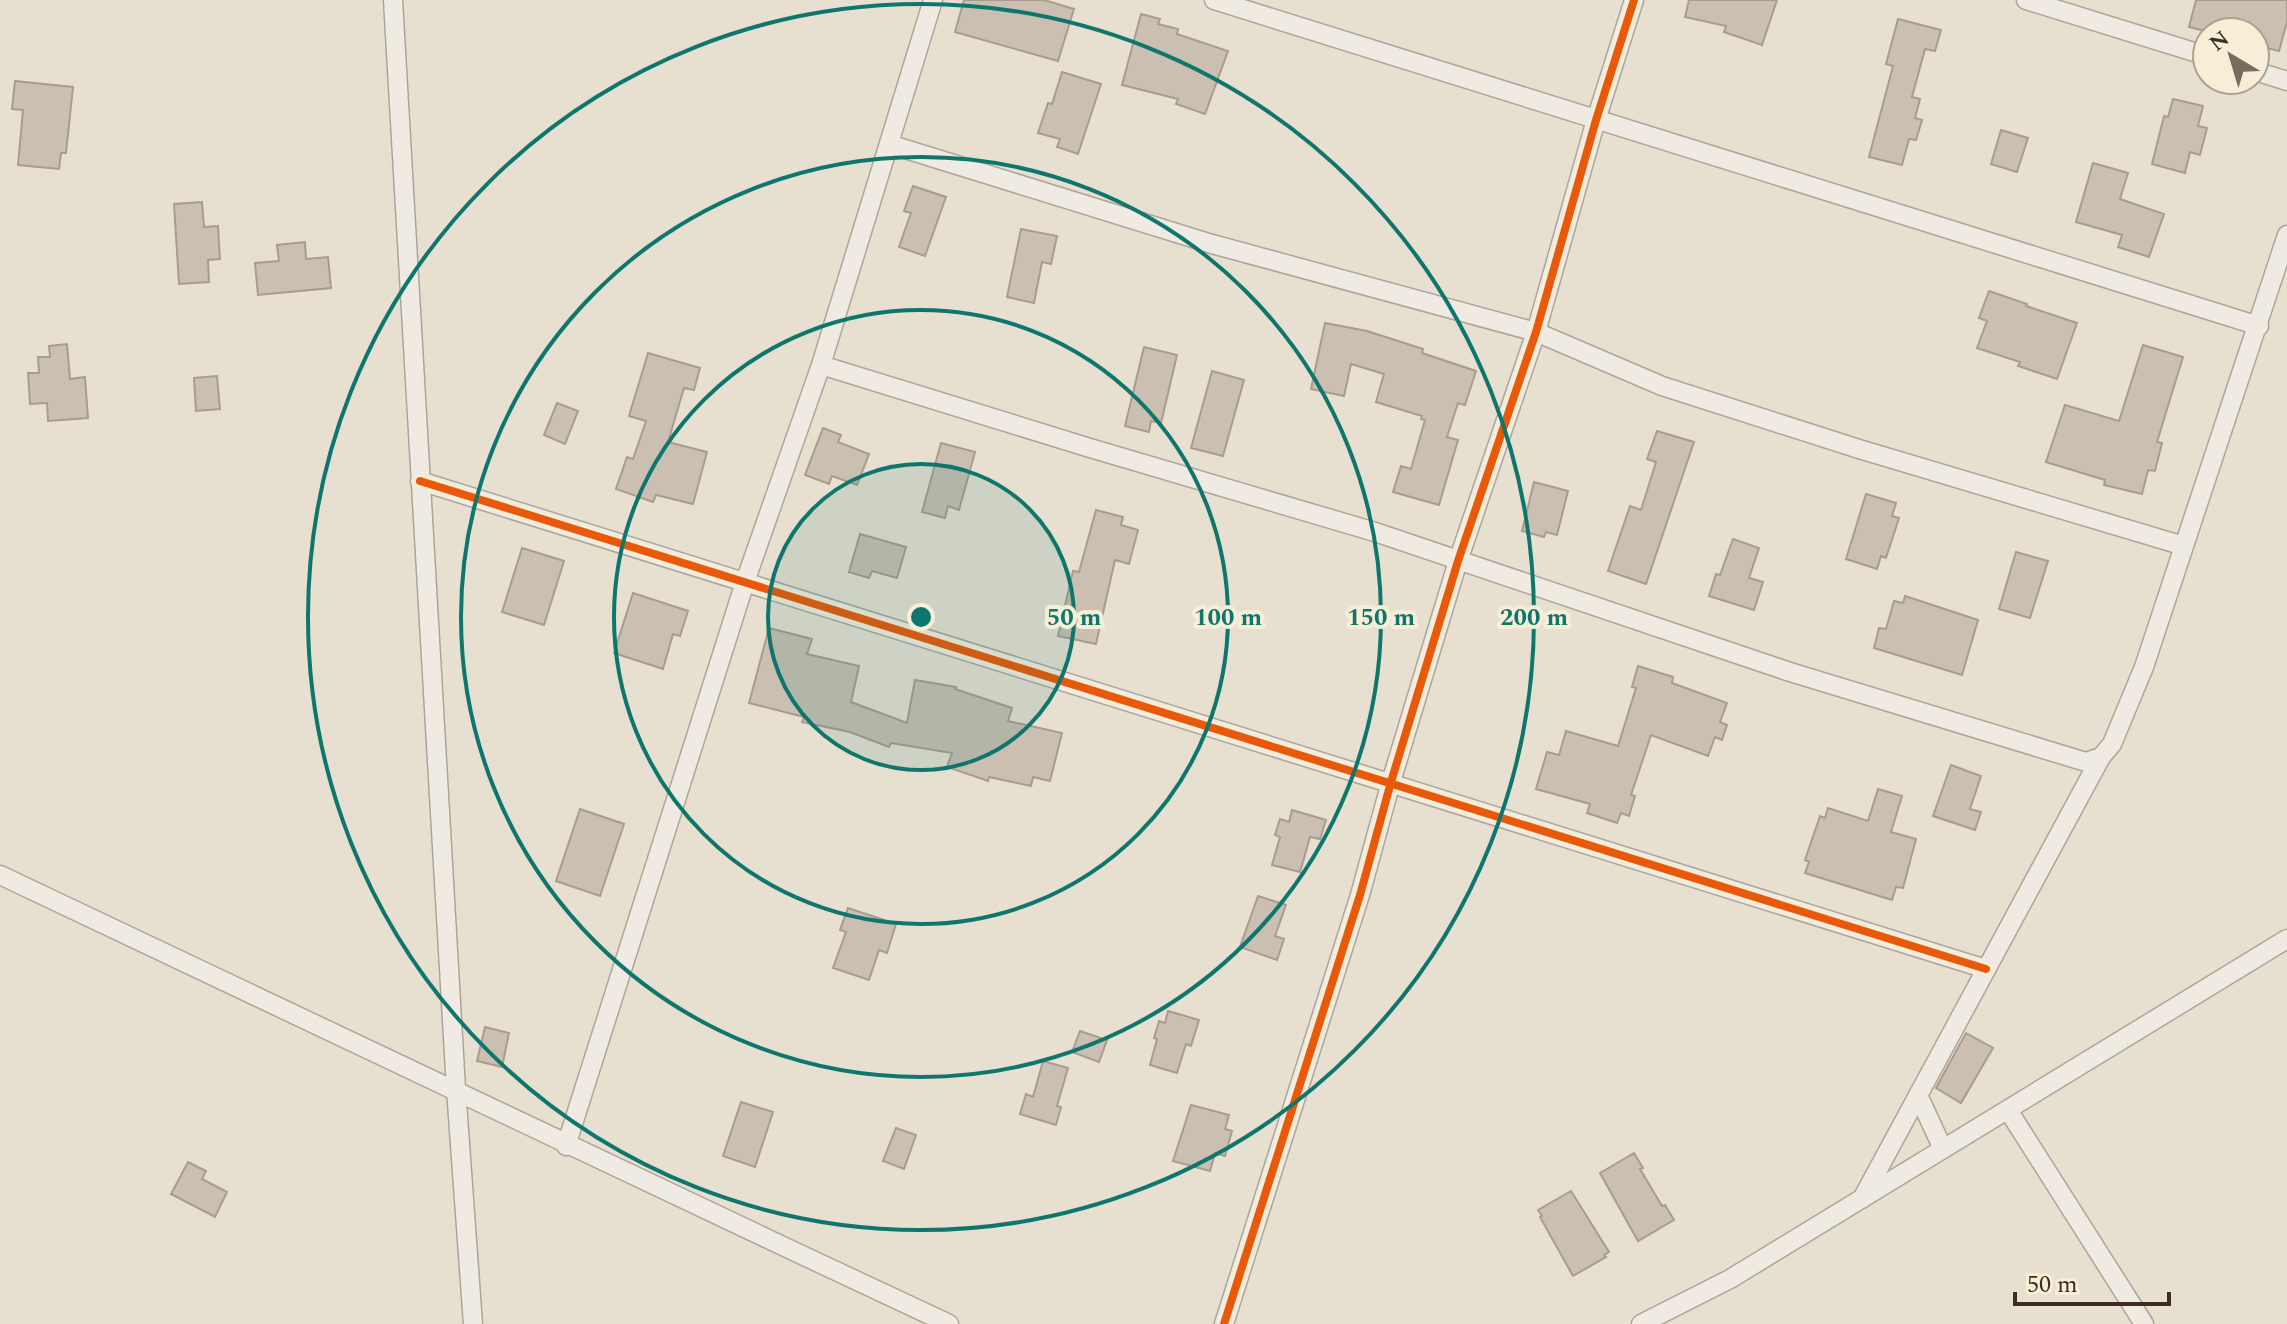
<svg xmlns="http://www.w3.org/2000/svg" width="2287" height="1324" viewBox="0 0 2287 1324" font-family="Spectral,serif">
<rect width="100%" height="100%" fill="#e7e0d1"/>
<path fill="#cbbfb2" stroke="#a89c90" stroke-width="2" d="M964,0H1044L1074,9L1058,61L955,32Z
M1689,0H1777L1762,45L1724,32L1726,26L1685,17Z
M2196,0H2287V22L2279,51L2255,45V32H2209L2189,27Z
M1141,14L1160,19L1158,24L1178,29L1177,34L1228,51L1205,114L1176,104L1178,99L1122,85Z
M1898,19L1941,30L1935,51L1925,49L1912,97L1920,99L1915,118L1922,120L1916,140L1909,139L1902,165L1869,157L1893,66L1886,64Z
M1062,72L1101,84L1078,154L1057,147L1060,139L1038,133L1048,103L1052,104Z
M15,81L73,87L66,153H61L59,169L18,165L23,110L12,109Z
M2173,99L2203,106L2198,126L2207,128L2200,155L2190,152L2185,173L2152,164L2164,116L2168,117Z
M2001,130L2028,138L2017,172L1991,164Z
M2093,163L2128,173L2120,199L2164,214L2149,257L2118,247L2122,235L2076,222Z
M913,186L946,197L925,256L899,247L911,213L904,211Z
M202,202L204,227L218,226L220,259L208,260L209,282L179,284L174,204Z
M1021,229L1057,236L1051,264L1042,262L1034,303L1007,297Z
M305,242L306,259L328,257L331,288L258,295L255,263L279,261L277,245Z
M1989,291L2027,304L2026,306L2077,323L2057,379L2018,366L2020,362L1977,348L1987,321L1979,318Z
M1325,323L1367,331L1423,349L1422,353L1476,371L1465,405L1458,403L1447,437L1458,440L1439,505L1393,492L1401,466L1411,469L1425,420L1421,419L1422,416L1376,402L1384,374L1351,364L1344,396L1311,389Z
M67,344L70,379L85,377L88,418L48,421L47,403L30,404L28,373H39L38,357H50L49,346Z
M2143,345L2183,357L2157,442L2162,443L2155,471L2148,470L2142,494L2104,485L2105,480L2046,462L2065,405L2119,421Z
M1144,347L1177,355L1161,423L1151,421L1149,432L1125,426Z
M648,353L700,368L694,390L684,388L668,442L707,452L693,504L656,495L653,502L616,489L627,457L633,459L646,421L629,416Z
M1212,371L1244,380L1223,456L1191,448Z
M217,376L220,409L196,411L194,378Z
M557,403L578,411L565,444L544,435Z
M823,428L841,435L838,442L869,454L857,485L832,476L829,484L805,475Z
M1657,431L1694,442L1646,584L1608,571L1630,506L1641,510L1656,462L1647,459Z
M941,443L975,452L959,510L948,506L945,518L922,512Z
M1534,482L1568,491L1557,535L1546,532L1544,537L1522,531Z
M1866,494L1896,503L1892,516L1899,518L1886,558L1881,556L1877,569L1846,559Z
M1096,510L1123,517L1121,525L1138,530L1129,564L1115,560L1096,644L1058,636L1073,571L1079,572Z
M860,534L906,547L897,578L872,571L869,578L849,572Z
M1733,539L1759,548L1749,578L1763,582L1754,610L1709,596L1716,574L1720,575Z
M522,548L564,561L544,625L502,612Z
M2016,552L2048,561L2030,618L1999,609Z
M633,593L688,611L680,636L673,634L663,669L614,653Z
M1905,596L1978,620L1962,675L1874,648L1879,628L1886,629L1894,601L1903,603Z
M769,628L812,639L807,654L859,666L851,702L907,723L915,680L956,687L955,689L1012,708L1008,721L1062,733L1050,781L1033,777L1031,786L989,777L988,781L947,767L952,753L891,743L889,747L850,732L802,722L804,717L749,703Z
M1638,666L1673,677L1672,683L1727,703L1720,722L1727,725L1722,740L1715,737L1708,756L1651,735L1631,795L1635,796L1629,816L1621,813L1617,823L1587,813L1590,804L1536,789L1547,752L1559,755L1566,731L1618,746L1636,688L1632,687Z
M1951,765L1981,776L1970,809L1981,812L1975,830L1933,816Z
M1878,789L1902,796L1891,832L1916,839L1903,888L1896,887L1892,900L1805,873L1809,862L1805,860L1820,816L1825,818L1828,808L1868,821Z
M580,809L624,824L600,896L556,881Z
M1292,810L1326,820L1320,839L1310,837L1300,872L1272,865L1280,837L1275,835L1280,819L1289,822Z
M1258,896L1286,905L1275,936L1284,939L1277,960L1240,947Z
M848,908L896,924L887,953L879,950L869,980L833,968L846,932L840,930Z
M1168,1011L1199,1020L1191,1046L1186,1044L1177,1073L1150,1065L1157,1039L1154,1038L1159,1021L1165,1023Z
M485,1027L509,1033L502,1067L477,1061Z
M1080,1031L1107,1040L1099,1062L1072,1052Z
M1966,1033L1993,1048L1961,1103L1936,1088Z
M1043,1061L1068,1068L1057,1106L1061,1107L1056,1125L1020,1114L1026,1094L1033,1097Z
M741,1102L773,1112L755,1167L723,1156Z
M1191,1105L1229,1115L1225,1129L1232,1131L1225,1156L1215,1153L1210,1171L1173,1161Z
M896,1128L916,1135L904,1169L883,1161Z
M1634,1153L1643,1168L1640,1169L1662,1206L1665,1205L1674,1220L1638,1241L1600,1173Z
M188,1162L206,1171L202,1179L227,1192L215,1217L171,1194Z
M1571,1191L1609,1252L1604,1255L1606,1257L1573,1276L1540,1217L1542,1216L1538,1210Z"/>
<g fill="none" stroke-linecap="round" stroke-linejoin="round">
<defs>
<path id="minor" d="M393,0L456,1089L473,1324
M1214,0L2259,326
M2026,0L2207,56
M2255,71L2287,81
M889,144L1212,244L1536,332L1662,386L1859,449L2184,546
M821,365L1090,448L1375,532L1790,672L2086,762L2101,757
M420,481L1986,969
M0,875C317,1024 632,1176 949,1324
M1918,1095L1943,1149
M2008,1110L2144,1324
M566,1146L745,582L821,365L933,0
M1862,1199L2101,757L2112,744L2144,667L2287,235
M1224,1324L1360,895L1391,782L1458,561L1536,332L1596,120L1634,0
M1641,1324L1730,1279L2287,939"/>
</defs>
<use href="#minor" stroke="#ada599" stroke-width="21"/>
<use href="#minor" stroke="#efebe3" stroke-width="18"/>
<defs>
<path id="cycleway" d="M420,481L1986,969
M1224,1324L1360,895L1391,782L1458,561L1536,332L1596,120L1634,0"/>
</defs>
<use href="#cycleway" stroke="#f7eed8" stroke-width="13"/>
<use href="#cycleway" stroke="#e8590c" stroke-width="8"/>
</g>
<circle cx="921" cy="617" r="153" fill="#0f766e" fill-opacity=".12"/>
<g fill="none" stroke="#0f766e" stroke-width="4">
<circle cx="921" cy="617" r="153"/>
<circle cx="921" cy="617" r="307"/>
<circle cx="921" cy="617" r="460"/>
<circle cx="921" cy="617" r="613"/>
</g>
<circle cx="921" cy="617" r="12" fill="#0f766e" stroke="#f7eed8" stroke-width="4"/>
<g font-size="24" text-anchor="middle" font-weight="bold" fill="#0f766e" stroke="#f7eed8" stroke-width="8" stroke-linejoin="round" paint-order="stroke">
<text x="1074" y="625">50 m</text>
<text x="1228" y="625">100 m</text>
<text x="1381" y="625">150 m</text>
<text x="1534" y="625">200 m</text>
</g>
<g transform="translate(2231 56) rotate(322)"><circle r="38" fill="#f7eed8" stroke="#ada18e" stroke-width="2"/>
<path d="M0-6L14 30L0 20L-14 30Z" fill="#786c5e"/>
<text y="-12" font-size="22" font-weight="bold" text-anchor="middle" fill="#3d2e20">N</text>
</g>
<path d="M2015 1292v12h154v-12" fill="none" stroke="#3d2e20" stroke-width="4"/>
<text x="2027" y="1292" font-size="24" fill="#3d2e20" stroke="#f7eed8" stroke-width="6" paint-order="stroke">50 m</text>
</svg>
